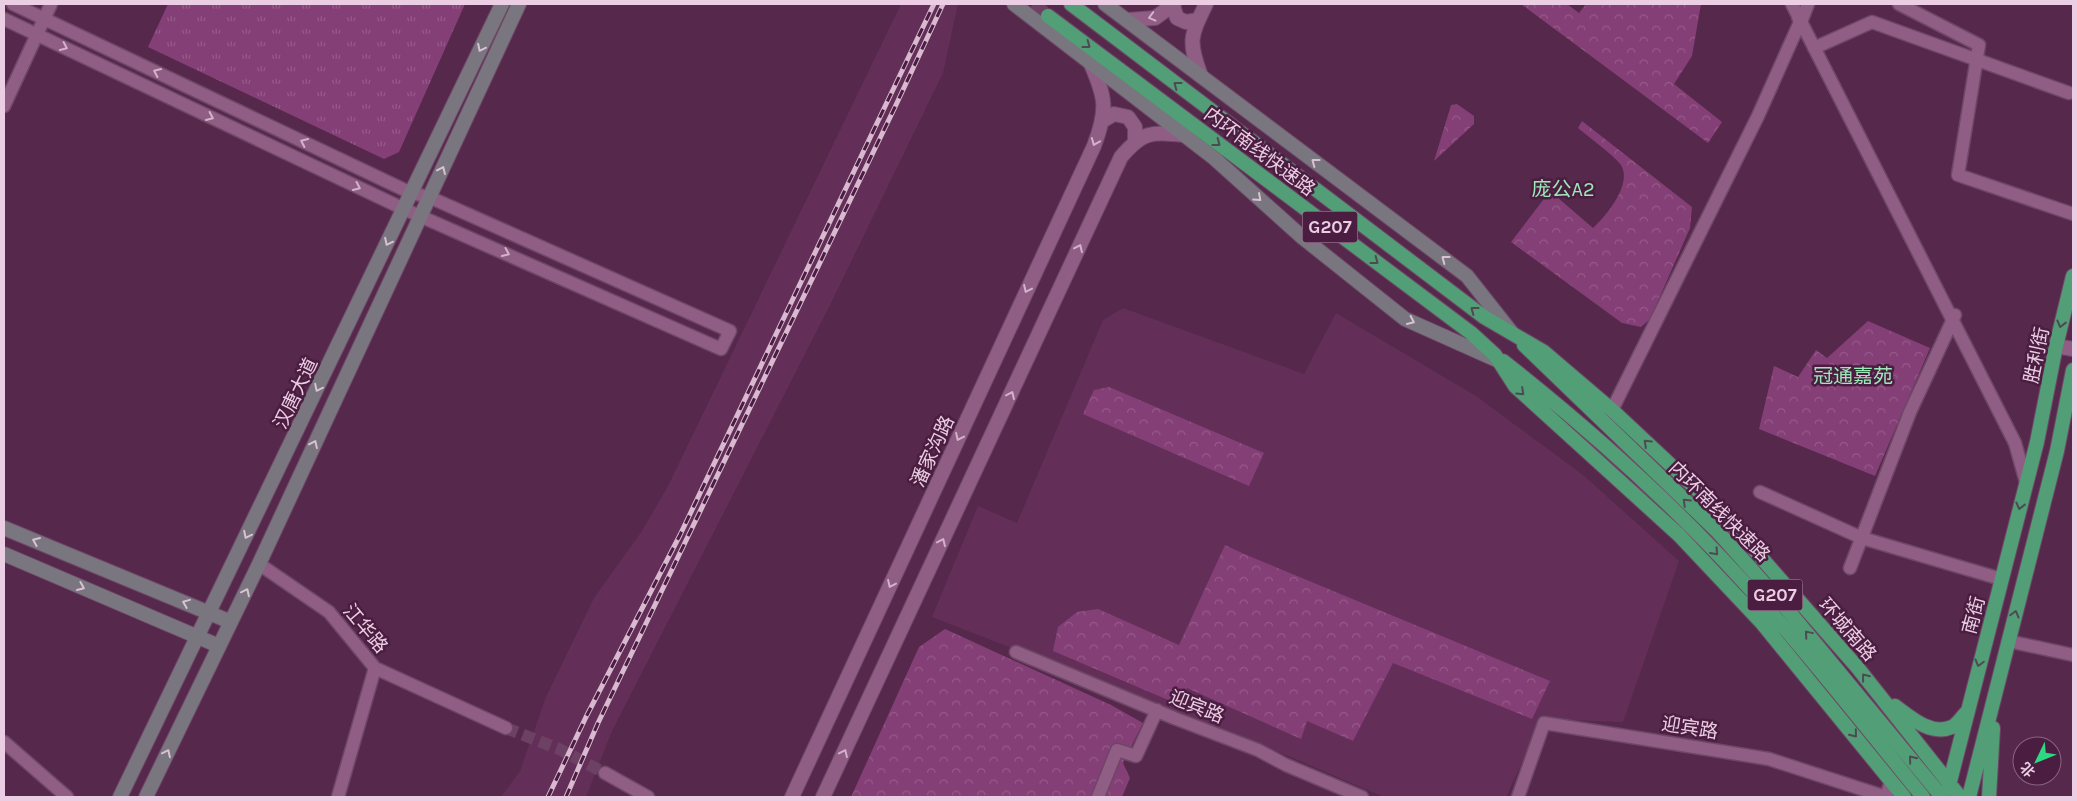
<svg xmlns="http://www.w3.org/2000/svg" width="2077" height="801" viewBox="0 0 2077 801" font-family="Karla,'Noto Sans SC',sans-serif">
<defs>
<pattern id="grass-tufts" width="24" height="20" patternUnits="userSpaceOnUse" patternTransform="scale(1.25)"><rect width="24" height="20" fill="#843f76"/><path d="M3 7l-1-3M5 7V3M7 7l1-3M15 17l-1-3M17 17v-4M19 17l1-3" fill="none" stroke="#965a89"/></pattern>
<pattern id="forest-crowns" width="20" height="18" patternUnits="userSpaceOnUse" patternTransform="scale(1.25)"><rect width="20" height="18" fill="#843f76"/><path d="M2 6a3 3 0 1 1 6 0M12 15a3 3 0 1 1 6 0" fill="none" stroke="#965a89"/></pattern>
</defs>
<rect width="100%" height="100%" fill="#55284c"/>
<path fill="#632f59" d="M901,4H958L943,73L829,307L612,731L586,797H501L520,771L546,697L594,598L642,531L668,486Z
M1123,308L1304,374L1336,313L1476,396L1583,475L1679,561L1623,722L1542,719L1506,797H1384L1293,758L932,617L978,506L1017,523L1103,320Z"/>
<path fill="url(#grass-tufts)" d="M168,4H465L399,152L384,159L148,47Z"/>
<path fill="url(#forest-crowns)" d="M1521,4H1567L1579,13L1586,4H1701L1692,56L1674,84L1722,122L1708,143Z
M1457,104L1474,116V124L1434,161L1451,105Z
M1582,121L1692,207L1690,228L1650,319L1641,327L1622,323L1511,242L1550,191L1593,228C1606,216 1631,186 1622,167C1619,159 1586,135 1578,128Z
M1868,321L1930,348L1875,476L1759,429L1774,366L1798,377L1816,350L1827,358Z
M1109,387L1264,453L1249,486L1083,414L1094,390Z
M1225,545L1244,554L1550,681L1532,719L1393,663L1353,741L1307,721L1301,739L1187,688L1180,705L1053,651L1058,627L1077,612L1098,609L1179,645Z
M945,629L1111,705L1143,723L1123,763L1130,778L1122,797H851L919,647Z"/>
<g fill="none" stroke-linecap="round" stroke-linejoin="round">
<path stroke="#6c4163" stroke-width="12" stroke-dasharray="12 6" stroke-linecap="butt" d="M506,728L559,749L605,773"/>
<path stroke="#6c4163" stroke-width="14" stroke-dasharray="14 7" stroke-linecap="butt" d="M1033,4L1048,16"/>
<defs>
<path id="minor" d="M1792,4L2015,443L2026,482
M1899,4L1979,45L1958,175L2073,214
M4,19L404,209L721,349L730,331L429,197L411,193L13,4
M1801,22L1808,4
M1814,48L1872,22L2069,93
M4,106L51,4
M1612,410L1758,116L1800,22L1798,17
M1760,492L1862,538L2001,579
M259,564L329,612L375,668L506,728
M1850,568L1910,412L1955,315
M2008,641L2073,655
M1016,652L1174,718L1258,750L1286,765L1362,797
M4,742L67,797
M605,773L648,797
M338,797L375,668
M1098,797L1117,750L1136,756L1157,710
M1518,797L1544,723L1769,759L1886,797L1891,781"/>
<path id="tertiary" d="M1173,6L1177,18L1186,22L1198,20
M1127,20L1155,18L1174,4
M1201,76C1188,41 1190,37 1206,4
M1104,120L1114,114L1128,117L1135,127V140
M2056,346L2073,349
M792,797L1094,146C1108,109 1106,98 1090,62
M823,797L1121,157C1143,131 1151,132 1184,135"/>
<path id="secondary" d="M1014,4L1214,158L1302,237L1405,319L1499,361
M1105,4L1467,276L1512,333
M4,528L231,622
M4,554L219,646
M120,797L502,4
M146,797L259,564L519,4"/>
<path id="trunk" d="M1071,4L1484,317L1544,352L1612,410L1723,514L1857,667L1960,797
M1048,16L1471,333L1495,355L1515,386L1679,535L1762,623L1904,797
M1524,345L1718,532L1786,608L1942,797
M1503,361C1574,417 1644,478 1707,543C1784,622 1853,711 1923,797
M1895,706C1911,718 1931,736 1952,727C1957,725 1962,717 1966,713
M1948,789L2037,442L2056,346L2073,276
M1969,797L2057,451L2073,370
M1989,797L1993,728"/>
</defs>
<use href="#minor" stroke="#6e4767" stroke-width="15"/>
<use href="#tertiary" stroke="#6e4767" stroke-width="16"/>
<use href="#secondary" stroke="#6e4767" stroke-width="16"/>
<use href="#trunk" stroke="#6e4767" stroke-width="16"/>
<use href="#minor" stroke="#905d84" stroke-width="12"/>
<use href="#tertiary" stroke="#905d84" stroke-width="14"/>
<use href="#secondary" stroke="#79767f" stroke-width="14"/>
<use href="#trunk" stroke="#529e76" stroke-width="14"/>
<defs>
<path id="rail" d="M548,797L586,717L680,535L934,4
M566,797L598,723L895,107L943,4"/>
</defs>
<use href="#rail" stroke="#d8b9d0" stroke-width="5"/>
<use href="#rail" stroke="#4a1d41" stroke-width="3" stroke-dasharray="9" stroke-linecap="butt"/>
</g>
<defs><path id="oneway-chevron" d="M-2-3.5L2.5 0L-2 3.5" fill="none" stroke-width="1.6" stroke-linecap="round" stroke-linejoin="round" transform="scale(1.25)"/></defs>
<g stroke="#d4b2cb">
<use href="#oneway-chevron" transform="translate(1152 17) rotate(165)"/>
<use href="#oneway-chevron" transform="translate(64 47) rotate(25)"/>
<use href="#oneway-chevron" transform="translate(157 72) rotate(-155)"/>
<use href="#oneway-chevron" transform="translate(210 117) rotate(25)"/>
<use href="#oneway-chevron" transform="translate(304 142) rotate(-155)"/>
<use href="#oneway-chevron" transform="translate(1095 142) rotate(112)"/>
<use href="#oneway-chevron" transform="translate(357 187) rotate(25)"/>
<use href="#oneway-chevron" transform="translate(1079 248) rotate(-65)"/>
<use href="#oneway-chevron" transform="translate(506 253) rotate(24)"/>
<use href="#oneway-chevron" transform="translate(1027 289) rotate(115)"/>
<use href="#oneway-chevron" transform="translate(1011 395) rotate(-65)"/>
<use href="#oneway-chevron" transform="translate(959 437) rotate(115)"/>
<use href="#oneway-chevron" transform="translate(942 542) rotate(-65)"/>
<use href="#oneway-chevron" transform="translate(891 584) rotate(115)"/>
<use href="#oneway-chevron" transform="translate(844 753) rotate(-65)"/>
</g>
<g stroke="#4d4a54">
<use href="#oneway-chevron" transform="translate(1087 45) rotate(37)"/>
<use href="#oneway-chevron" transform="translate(1177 85) rotate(-143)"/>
<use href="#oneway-chevron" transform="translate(1217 143) rotate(37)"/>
<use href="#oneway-chevron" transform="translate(1375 261) rotate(37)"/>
<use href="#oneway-chevron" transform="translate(1474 310) rotate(-143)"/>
<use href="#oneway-chevron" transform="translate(2061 324) rotate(104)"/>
<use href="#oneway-chevron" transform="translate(1521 392) rotate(43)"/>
<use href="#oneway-chevron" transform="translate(1647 443) rotate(-137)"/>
<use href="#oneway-chevron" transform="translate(1686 502) rotate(-136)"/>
<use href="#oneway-chevron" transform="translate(2020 506) rotate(104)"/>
<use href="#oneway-chevron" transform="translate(1715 552) rotate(48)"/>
<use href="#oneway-chevron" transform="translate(2015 614) rotate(-75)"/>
<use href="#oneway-chevron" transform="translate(1808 634) rotate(-130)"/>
<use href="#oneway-chevron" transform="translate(1979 663) rotate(105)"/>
<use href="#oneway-chevron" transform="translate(1865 677) rotate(-128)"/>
<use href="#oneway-chevron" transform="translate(1854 734) rotate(51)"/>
<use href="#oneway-chevron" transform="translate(1912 759) rotate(-129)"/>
</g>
<g stroke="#dac1d4">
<use href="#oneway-chevron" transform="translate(481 48) rotate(116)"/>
<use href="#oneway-chevron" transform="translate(1315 162) rotate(-143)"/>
<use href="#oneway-chevron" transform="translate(442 170) rotate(-65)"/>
<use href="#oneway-chevron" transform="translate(1258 198) rotate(42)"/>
<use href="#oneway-chevron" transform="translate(388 242) rotate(116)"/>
<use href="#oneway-chevron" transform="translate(1445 259) rotate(-143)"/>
<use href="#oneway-chevron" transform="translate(1411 321) rotate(25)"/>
<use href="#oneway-chevron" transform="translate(318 388) rotate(116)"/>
<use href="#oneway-chevron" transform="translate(314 444) rotate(-65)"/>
<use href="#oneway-chevron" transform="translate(247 535) rotate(116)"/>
<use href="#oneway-chevron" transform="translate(36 541) rotate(-157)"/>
<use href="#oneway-chevron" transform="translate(81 587) rotate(23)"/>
<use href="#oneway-chevron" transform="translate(246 592) rotate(-64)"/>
<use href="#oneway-chevron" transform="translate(186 603) rotate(-158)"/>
<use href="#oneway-chevron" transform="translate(167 753) rotate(-64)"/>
</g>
<g text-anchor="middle" stroke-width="5" stroke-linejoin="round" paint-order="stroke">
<g fill="#4a1d41" stroke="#bb99b2" stroke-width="1">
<rect x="1302.5" y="211.5" width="55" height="31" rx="4"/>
<rect x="1747.5" y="579.5" width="55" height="31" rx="4"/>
</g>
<g font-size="18" font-weight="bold" fill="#ebcee3">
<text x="1330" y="233">G207</text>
<text x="1775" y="601">G207</text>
</g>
<g font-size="19" fill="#ebcee3" stroke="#4a1d41">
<text transform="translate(1260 151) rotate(37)" y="7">内环南线快速路</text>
<text transform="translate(2036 355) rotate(-78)" y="7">胜利街</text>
<text transform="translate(295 393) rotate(-64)" y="7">汉唐大道</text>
<text transform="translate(932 451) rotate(-65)" y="7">潘家沟路</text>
<text transform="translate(1720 511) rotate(45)" y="7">内环南线快速路</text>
<text transform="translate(1973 615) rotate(-75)" y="7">南街</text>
<text transform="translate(366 628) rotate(50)" y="7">江华路</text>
<text transform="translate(1848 629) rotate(49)" y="7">环城南路</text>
<text transform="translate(1197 706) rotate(22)" y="7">迎宾路</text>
<text transform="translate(1690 727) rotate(9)" y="7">迎宾路</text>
</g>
<g font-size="20" fill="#9de8b8" stroke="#4a1d41">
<text x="1563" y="196">庞公A2</text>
<text x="1853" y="383">冠通嘉苑</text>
</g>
</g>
<rect width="2077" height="801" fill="none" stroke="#ebcee3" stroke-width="10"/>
<g transform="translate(2037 761) rotate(227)"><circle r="24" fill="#4a1d41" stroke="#8a6482"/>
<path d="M0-4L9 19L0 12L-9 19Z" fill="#2dd883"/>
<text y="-8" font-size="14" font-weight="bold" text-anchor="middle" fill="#ebcee3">北</text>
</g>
</svg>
